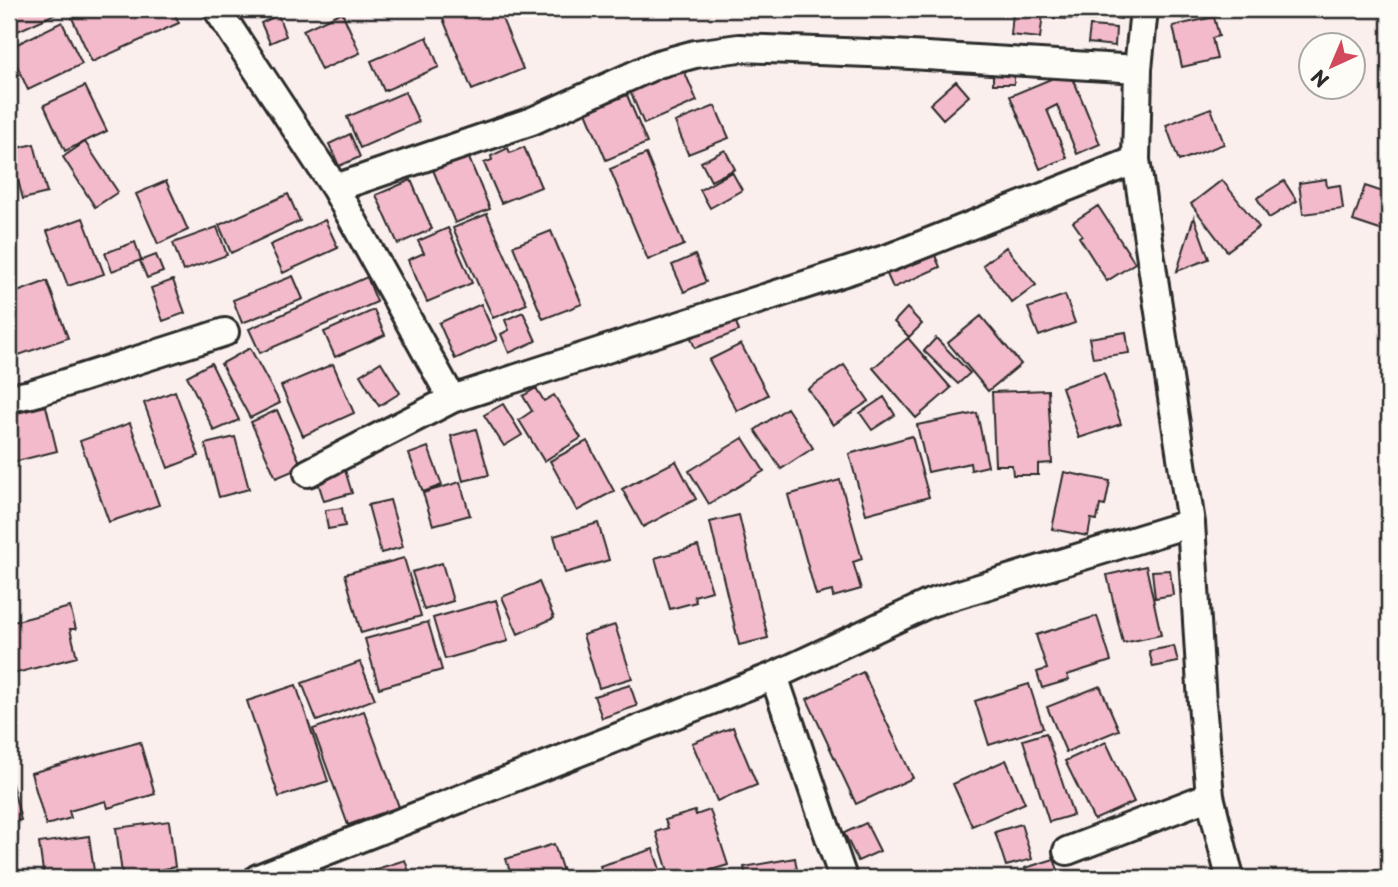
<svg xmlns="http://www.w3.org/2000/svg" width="1398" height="887" viewBox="0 0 1398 887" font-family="'Playpen Sans',sans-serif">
<rect width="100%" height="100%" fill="#fbefee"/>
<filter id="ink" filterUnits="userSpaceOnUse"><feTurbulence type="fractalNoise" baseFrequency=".0143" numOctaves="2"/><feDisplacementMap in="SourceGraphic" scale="14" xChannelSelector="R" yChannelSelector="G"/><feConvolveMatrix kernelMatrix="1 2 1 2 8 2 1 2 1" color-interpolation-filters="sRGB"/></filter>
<g filter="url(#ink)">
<path fill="#f3bacb" stroke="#2b2b2b" stroke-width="2" d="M9,9H66L9,35Z
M92,9H172L179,23L92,62L72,18Z
M439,9H498L523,69L472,90Z
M1051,9H1095V20L1051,18Z
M1096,9H1122L1121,19L1096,16Z
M1181,9H1231L1183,19Z
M342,12L360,53L321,70L303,30Z
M1013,12L1043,14L1040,38L1011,35Z
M278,15L286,36L270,43L261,23Z
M1214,17L1219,36L1212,38L1217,59L1182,67L1173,26Z
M62,22L82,64L28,90L9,48Z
M1090,26L1116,28L1115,46L1088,43Z
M427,37L439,67L384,91L371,61Z
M680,61L697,101L644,124L627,84Z
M1070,71L1100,144L1077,154L1057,105L1047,110L1067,158L1040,169L1010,96Z
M993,74H1014V84H993Z
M956,81L969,96L943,119L930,104Z
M85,86L107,131L65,151L44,105Z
M405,92L419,122L360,148L347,117Z
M627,95L647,143L606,160L586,112Z
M715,106L729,138L688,154L675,122Z
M1211,108L1224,144L1179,161L1166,125Z
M350,134L360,157L339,166L329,144Z
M85,142L118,192L95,207L63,157Z
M34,144L47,193L23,199L10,150Z
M524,147L541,187L501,203L484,163L492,160L491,156L508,148L510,153Z
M725,150L735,169L711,181L701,162Z
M466,151L490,209L455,223L431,165Z
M646,154L684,245L648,260L610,169Z
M732,172L742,190L710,208L700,190Z
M9,179L15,202L9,204Z
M1326,179L1327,187L1340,185L1343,209L1303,214L1299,183Z
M411,180L432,229L398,244L376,195Z
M1222,180L1259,227L1227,251L1191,204Z
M166,181L188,230L158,244L136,194Z
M1284,181L1297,201L1269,218L1257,198Z
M1365,186L1389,194V233L1353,221Z
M288,194L300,221L231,253L219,225Z
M1098,206L1135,263L1107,281L1079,237L1082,235L1073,222Z
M487,214L527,304L493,318L453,228Z
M1194,217L1209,259L1177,271Z
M83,218L104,274L68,286L47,231Z
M325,220L338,248L283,273L270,245Z
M217,227L227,255L183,271L173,243Z
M448,228L472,283L427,302L408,260L424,253L418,241Z
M551,231L582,304L543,319L513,246Z
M135,242L141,260L112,271L105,253Z
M1006,247L1036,285L1012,303L983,265Z
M933,251L940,267L893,288L886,272Z
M156,255L163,272L147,278L140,261Z
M695,255L706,282L684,292L672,265Z
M293,276L303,299L242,323L233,300Z
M367,277L377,302L260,353L249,329Z
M173,280L185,313L163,321L151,288Z
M47,281L68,338L10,358L9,355V295Z
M1065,295L1075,323L1039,336L1028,308Z
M481,304L497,340L455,359L439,323Z
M907,308L922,324L909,337L894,322Z
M374,310L385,335L335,357L324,332Z
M523,312L536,341L509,353L501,334L509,330L505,320Z
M733,314L739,331L695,348L688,330Z
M981,316L1021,364L988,391L948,343Z
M1126,332L1129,353L1093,358L1089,338Z
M908,338L951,388L916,418L873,368Z
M936,338L970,373L958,384L924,351Z
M741,344L768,395L737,411L709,360Z
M250,348L280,403L250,418L221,364Z
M381,362L400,393L379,406L360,375Z
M211,363L239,420L214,431L187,376Z
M333,364L354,413L303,436L281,386Z
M844,365L869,401L833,425L808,389Z
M1104,373L1121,424L1079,438L1062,387Z
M536,388L544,401L554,395L581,438L544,461L519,420L532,411L523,396Z
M1048,390L1052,463L1038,464V475H1013L1012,465H995L992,392Z
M175,391L199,456L168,468L144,403Z
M884,397L895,415L872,430L860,413Z
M503,404L522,435L504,446L484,415Z
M46,406L57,451L9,463V415Z
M787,408L813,448L781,469L755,430Z
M277,410L302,467L276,478L251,422Z
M977,413L988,466L971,470L970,463L928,472L917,425Z
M130,423L159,505L109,522L80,441Z
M476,429L489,475L463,481L451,436Z
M912,436L929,497L866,514L849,454Z
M235,437L249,489L219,497L205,444Z
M743,438L764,471L709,504L689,471Z
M587,441L614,491L577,511L550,461Z
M428,447L442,485L423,492L409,454Z
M676,461L696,499L643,527L622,489Z
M345,470L352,493L324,501L317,479Z
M1064,472L1110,481L1105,506L1100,505L1097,520L1091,519L1088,536L1052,529Z
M840,480L862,559L853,562L861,589L833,597L832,591L816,595L788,495Z
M460,482L470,515L433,525L423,493Z
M390,500L403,547L381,553L368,505Z
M342,508L345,526L328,529L325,510Z
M739,515L768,638L739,645L710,522Z
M598,523L609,560L565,573L554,536Z
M698,546L712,591L694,596L696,602L670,609L655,558Z
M404,558L421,616L361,633L345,574Z
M442,563L453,601L424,610L412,572Z
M1146,566L1161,635L1123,643L1107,575Z
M1170,570L1173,595L1155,598L1152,571Z
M539,582L554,618L518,634L502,597Z
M496,600L508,641L445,659L433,618Z
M70,607L76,629H70L77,657L9,675V623Z
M1097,616L1111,661L1067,675L1069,680L1042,688L1037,672L1047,669L1036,635Z
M428,622L442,670L379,688L365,639Z
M615,625L632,678L599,688L583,635Z
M1174,646L1178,662L1153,667L1149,651Z
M360,662L375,699L317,721L302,683Z
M863,672L913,778L856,804L807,699Z
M1029,684L1043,728L989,745L975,701Z
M296,685L328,781L279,797L247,701Z
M630,685L637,706L602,718L594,696Z
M1100,686L1119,730L1066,752L1047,707Z
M364,711L399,807L348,825L313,729Z
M733,727L757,785L717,801L692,743Z
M1046,733L1073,815L1049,822L1023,740Z
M140,742L155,794L108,808L106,801L69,811L71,818L46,825L31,773Z
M1106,742L1134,802L1094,820L1065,761Z
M1006,760L1025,803L972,826L953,784Z
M9,772L21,820L9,823Z
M710,810L728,865L684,878H670L656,832L668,828L665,820L695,811L696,815Z
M169,821L175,867L158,870L159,876L141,878L140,872L122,874L116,828Z
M866,823L880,851L858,861L844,833Z
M1021,824L1032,859L1006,866L995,832Z
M89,836L95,878H44L39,843Z
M554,844L565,878H512L506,859Z
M653,849L663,878H604L600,866Z
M795,858L798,876L783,878H746L744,867Z
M1054,859L1061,878H1028L1025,868Z
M405,860L411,878H362L361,874Z"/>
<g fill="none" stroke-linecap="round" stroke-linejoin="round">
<defs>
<path id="minor" d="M217,9L335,188L452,399
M1144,9L1138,69L1136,160L1191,523L1202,703L1210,796L1230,878
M335,188L532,121L658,64L695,54L739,48L894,54L1138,69
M9,398L31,394L225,332
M308,473L452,399L891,257L1136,160
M774,676L843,878
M1067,851L1210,796
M258,878L774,676L930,603L1191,523"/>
</defs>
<use href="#minor" stroke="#2b2b2b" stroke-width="32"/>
<use href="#minor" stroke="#fdfcf7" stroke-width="26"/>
</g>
</g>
<rect width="1398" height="887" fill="none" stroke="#fdfcf7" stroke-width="35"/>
<rect x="18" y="18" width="1363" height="852" fill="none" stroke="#2b2b2b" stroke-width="2.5" filter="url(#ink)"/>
<g transform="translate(1332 66) rotate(224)"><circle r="33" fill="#fdfcf7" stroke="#a9a8a5" stroke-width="2"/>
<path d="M0-5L12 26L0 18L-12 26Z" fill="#d1495b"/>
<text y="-10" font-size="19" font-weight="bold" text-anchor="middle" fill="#2b2b2b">N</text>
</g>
</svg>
